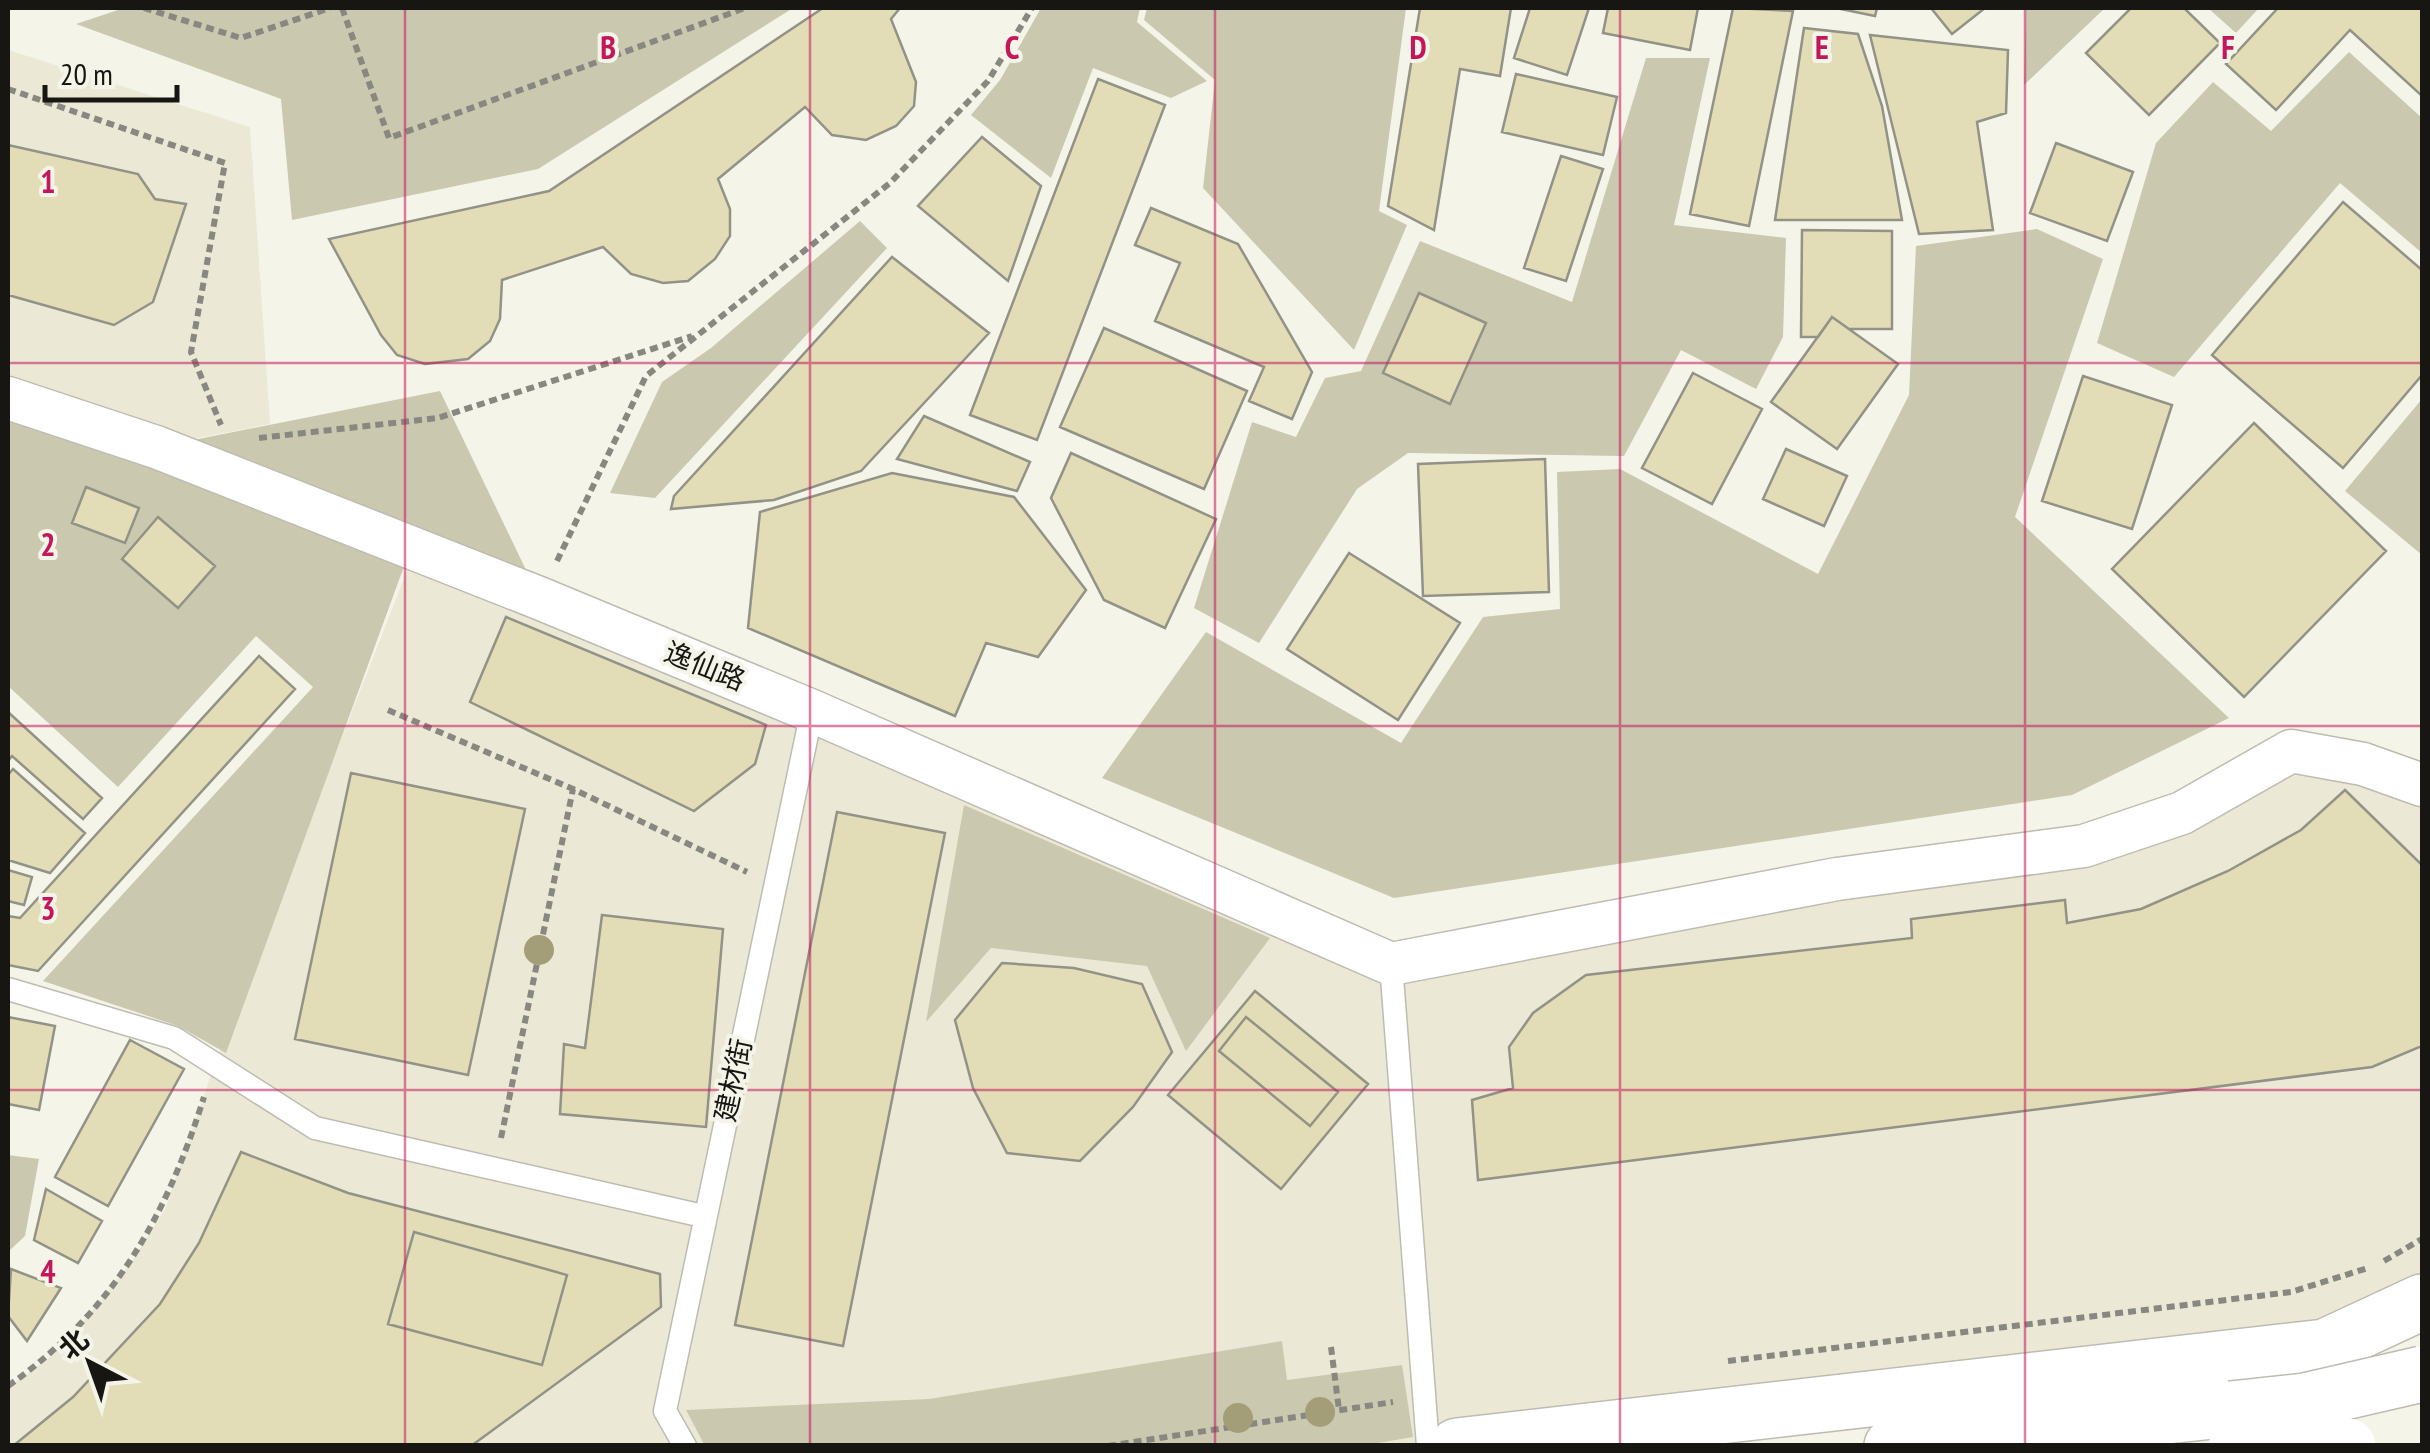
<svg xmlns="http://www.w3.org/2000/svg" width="2430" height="1453" viewBox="0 0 2430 1453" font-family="'PT Sans Narrow','Noto Sans SC',sans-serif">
<rect width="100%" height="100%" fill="#f5f4e8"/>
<path fill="#ebe9d6" d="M8,50L250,127L270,424L156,446L8,397Z
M415,550L1390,964L2084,847L2292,752L2422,785V1301L2325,1347L1454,1446H8V1387L48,1359L92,1311L133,1260L165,1209L215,1063Z"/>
<path fill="#cac8af" d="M124,8H793L538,169L292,220L281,99L76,24Z
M1041,8H1140L1137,22L1207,81L1171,98L1093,68L1051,178L971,115L1000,80Z
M1147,8H1406L1379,211L1407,225L1354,350L1203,188L1215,80L1144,20Z
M2026,8H2105L2024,85Z
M2208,8H2259L2236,33Z
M2349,52L2422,118V253L2340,183L2174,377L2097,343L2156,143L2213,82L2271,131Z
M1646,58H1710L1674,225L1786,238L1783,337L1756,389L1681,350L1624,456L1408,453L1357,489L1259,643L1194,608L1252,422L1296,437L1325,378L1361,371L1420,241L1572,302Z
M860,221L887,248L655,498L610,493L662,382L711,348Z
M2037,229L2103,259L2015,517L2229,718L2072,795L1394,898L1102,778L1206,632L1401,743L1483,617L1560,609L1557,472L1620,469L1818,574L1909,395L1916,246Z
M440,391L539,597L158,447Z
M2422,399V555L2345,491Z
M8,408L406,561L226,1053L178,1026L43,981L313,687L256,636L118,787L8,686Z
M964,805L1270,938L1186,1051L1147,966L991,948L926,1022Z
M8,1155L39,1159L25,1236L8,1252Z
M1282,1341L1287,1380L1402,1365L1413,1437L1360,1446H705L686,1410L929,1399Z"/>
<path fill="#e2ddb7" stroke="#939287" stroke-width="2.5" d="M823,8H900L891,19L916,82L914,106L896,126L866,140L832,135L805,107L718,179L730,209V236L715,259L688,281L663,283L631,274L603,247L502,280L500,319L490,341L468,359L425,364L397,355L381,335L329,239L549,191Z
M1420,8H1511L1500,76L1460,69L1434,230L1388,206Z
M1530,8H1589L1567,75L1514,58Z
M1608,8H1698L1690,50L1603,33Z
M1733,8L1793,11L1749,226L1690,214Z
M1836,8H1877L1875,16Z
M1931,8H1985L1952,34Z
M2131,8H2184L2220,43L2149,115L2086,53Z
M2278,8H2422V96L2350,30L2276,110L2226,64Z
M1804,28L1858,34L1882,106L1902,220H1775Z
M1870,35L2008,50L2006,113L1977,122L1993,230L1919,234Z
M1516,74L1617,97L1603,155L1502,132Z
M1098,79L1165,105L1037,440L970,415Z
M982,137L1041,186L1008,281L918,206Z
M2056,143L2133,172L2107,241L2030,213Z
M8,145L138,174L155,199L186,204L153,302L114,325L8,295Z
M1561,156L1603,169L1566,281L1524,268Z
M2343,202L2422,270V375L2343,468L2212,355Z
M1151,208L1238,244L1312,372L1292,419L1249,401L1264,367L1155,321L1180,263L1135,245Z
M1802,230L1892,231V329H1849L1832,317L1818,337H1801Z
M892,257L989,333L861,471L774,500L671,509L674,496Z
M1419,293L1486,323L1450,404L1383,373Z
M1832,317L1898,364L1837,449L1771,402Z
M1104,328L1247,391L1204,489L1060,427Z
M1693,373L1762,409L1712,504L1642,468Z
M2083,376L2172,405L2132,529L2042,501Z
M924,416L1030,462L1017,491L897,459Z
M2254,423L2386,551L2244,697L2112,569Z
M1786,449L1847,476L1824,526L1763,499Z
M1071,453L1216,519L1165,628L1104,600L1051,498Z
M1545,459L1549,592L1423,596L1418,464Z
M892,473L1014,497L1086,590L1038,657L986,643L955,716L748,628L760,512Z
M86,487L139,508L125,543L72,523Z
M158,517L215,566L178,608L122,559Z
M1349,553L1460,623L1398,720L1287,649Z
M506,617L766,725L755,764L694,811L470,702Z
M259,656L295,689L38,971L8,965V916L20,918Z
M8,712L102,798L83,819L12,756L8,761Z
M13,769L85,833L50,873L8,860V775Z
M351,773L525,809L468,1075L295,1039Z
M2345,790L2422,865V1046L2372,1067L1478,1180L1472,1100L1513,1088L1509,1047L1533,1013L1586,975L1912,938L1911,919L2065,900L2067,923L2141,909L2228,871L2301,830Z
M837,812L945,833L843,1346L735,1325Z
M8,870L32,877L24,905L8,901Z
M602,915L723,929L706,1127L560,1114L564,1044L585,1048Z
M1002,963L1074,968L1142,984L1172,1052L1133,1107L1080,1161L1007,1153L973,1088L955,1020Z
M1255,991L1368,1084L1281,1189L1168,1095Z
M8,1017L55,1026L39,1110L8,1104Z
M1246,1017L1338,1092L1310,1126L1219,1051Z
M130,1040L184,1069L108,1206L55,1177Z
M241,1152L348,1193L660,1274L661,1307L471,1446H13L73,1397L160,1304L199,1243Z
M46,1189L102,1221L78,1263L34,1240Z
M414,1232L567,1275L542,1365L388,1324Z
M11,1269L61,1288L27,1341L8,1316Z"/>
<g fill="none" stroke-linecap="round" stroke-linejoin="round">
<defs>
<path id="lane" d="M1391,964L1428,1446
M8,989L174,1038L315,1128L703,1216
M685,1446L665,1411L812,711"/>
<path id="street" d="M8,398L156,447L539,598L812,711L1391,964L1837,879L2084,846L2182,813L2291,751L2363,764L2422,785"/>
<path id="secondary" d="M1457,1446L2325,1347L2422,1302"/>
<path id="highway" d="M1892,1446L2231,1409"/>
</defs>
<use href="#lane" stroke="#bebcb1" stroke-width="25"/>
<use href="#street" stroke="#bebcb1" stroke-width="45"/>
<use href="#secondary" stroke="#bebcb1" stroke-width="58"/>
<use href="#highway" stroke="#bebcb1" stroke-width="58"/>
<path stroke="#898880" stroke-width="6" stroke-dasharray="8 5" stroke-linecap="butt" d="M144,8L241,38L330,8
M342,8L389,138L745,8
M8,89L225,163L191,352L221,425
M259,438L438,418L692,336
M557,561L646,376L890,183L988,81L1032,8
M388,710L573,789L747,872
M501,1138L573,789
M2384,1261L2422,1239
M1331,1347L1339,1410
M1728,1361L2291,1292L2368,1268
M8,1386C113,1312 166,1218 204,1097
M1108,1446L1393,1402"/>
<use href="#lane" stroke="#fff" stroke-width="22"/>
<use href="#street" stroke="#fff" stroke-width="42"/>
<use href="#secondary" stroke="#fff" stroke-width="55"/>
<use href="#highway" stroke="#fff" stroke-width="55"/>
<defs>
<path id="highway-bridge" d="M2231,1409L2305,1401L2422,1374
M2237,1441L2301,1437L2348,1446"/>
</defs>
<use href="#highway-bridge" stroke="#bebcb1" stroke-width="58" stroke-linecap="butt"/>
<use href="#highway-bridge" stroke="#fff" stroke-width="55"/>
</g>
<g fill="#a39e77">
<circle cx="539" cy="950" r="15"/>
<circle cx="1320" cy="1412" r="15"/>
<circle cx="1238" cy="1418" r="15"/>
</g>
<path fill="none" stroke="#c2185b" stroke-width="2.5" stroke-opacity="0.55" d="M405,8V1446M810,8V1446M1215,8V1446M1620,8V1446M2025,8V1446M8,363H2422M8,726H2422M8,1090H2422"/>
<g text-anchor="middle" stroke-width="8" stroke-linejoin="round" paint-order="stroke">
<g font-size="28" fill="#171612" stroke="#f5f4e8">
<text transform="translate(705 666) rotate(22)" y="10">逸仙路</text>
<text transform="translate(733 1080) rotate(-78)" y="10">建材街</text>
</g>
</g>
<g font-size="32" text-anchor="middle" font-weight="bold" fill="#c2185b" stroke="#f5f4e8" stroke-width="8" stroke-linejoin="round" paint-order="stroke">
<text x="608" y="59">B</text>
<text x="1012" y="59">C</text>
<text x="1418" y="59">D</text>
<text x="1822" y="59">E</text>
<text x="2228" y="59">F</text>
<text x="48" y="193">1</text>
<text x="48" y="556">2</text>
<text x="48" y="920">3</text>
<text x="48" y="1283">4</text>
</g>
<rect width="2430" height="1453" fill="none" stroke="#171612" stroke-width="20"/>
<g transform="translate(90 1363) rotate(319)" stroke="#f5f4e8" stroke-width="8" paint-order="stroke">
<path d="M0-8L18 38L0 25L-18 38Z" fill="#171612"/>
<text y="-15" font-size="28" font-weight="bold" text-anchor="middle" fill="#171612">北</text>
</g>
<path d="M45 85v15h132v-15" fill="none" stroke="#171612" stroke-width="5"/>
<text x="60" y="85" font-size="30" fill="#171612" stroke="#f5f4e8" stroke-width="8" paint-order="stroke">20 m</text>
</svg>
